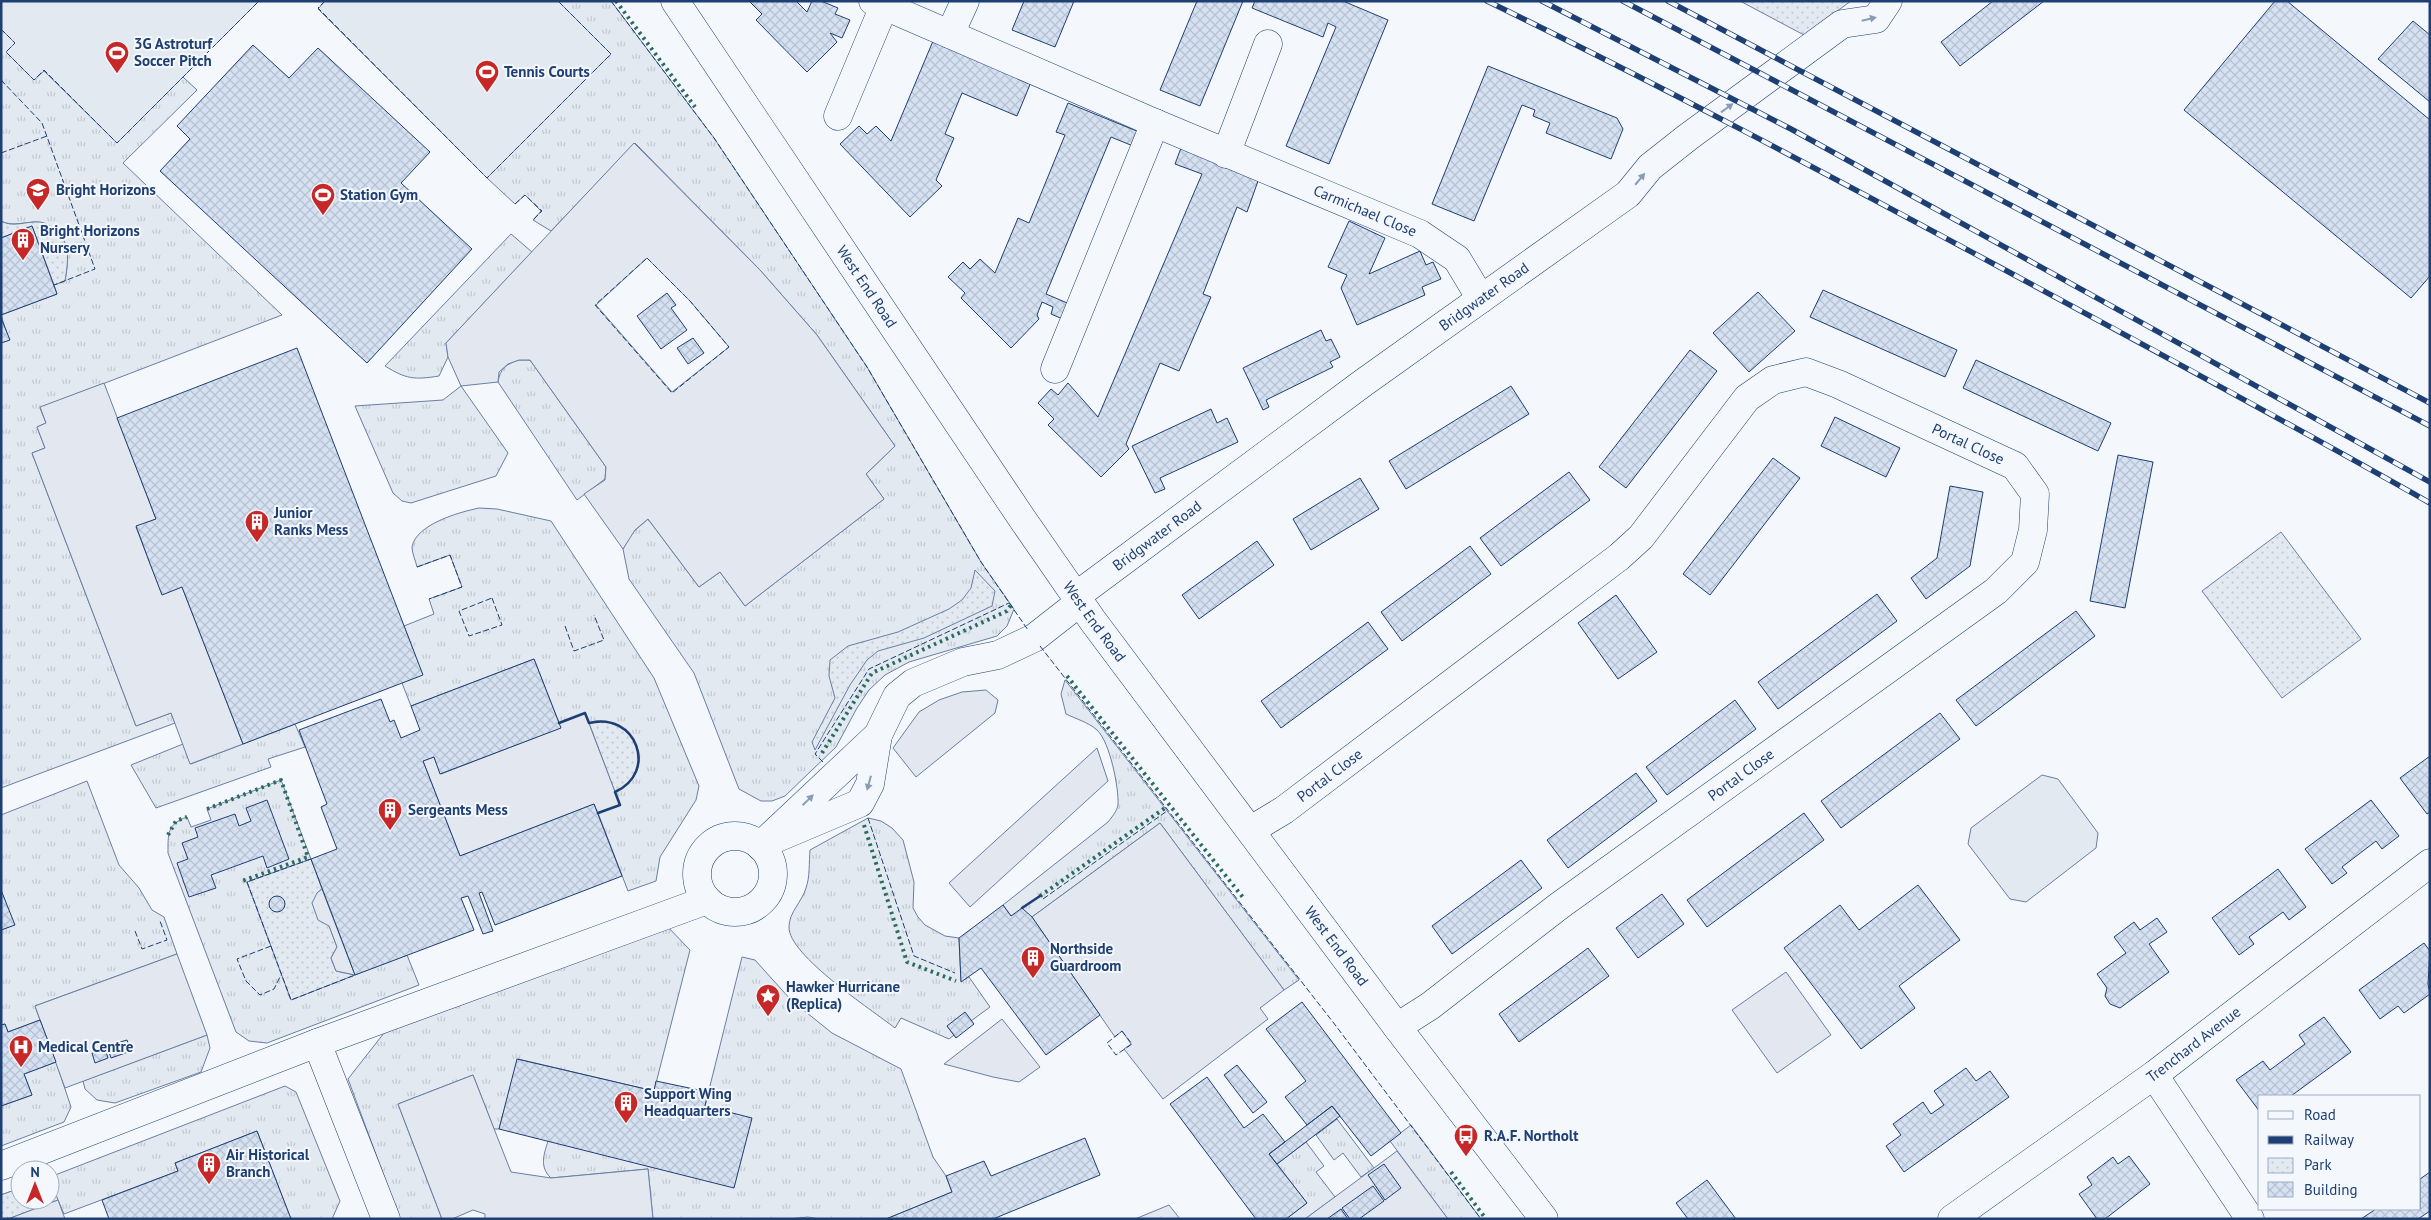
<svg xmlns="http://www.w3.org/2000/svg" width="2431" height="1220" viewBox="0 0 2431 1220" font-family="'PT Sans',sans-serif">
<defs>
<pattern id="grass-tufts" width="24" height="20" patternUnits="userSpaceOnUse" patternTransform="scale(1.25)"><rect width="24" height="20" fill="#e3e9f0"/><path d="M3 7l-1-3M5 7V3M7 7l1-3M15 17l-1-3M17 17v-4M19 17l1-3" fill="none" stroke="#c2c9d1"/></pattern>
<pattern id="park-dots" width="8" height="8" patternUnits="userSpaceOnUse" patternTransform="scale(1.25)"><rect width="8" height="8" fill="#e3e9f0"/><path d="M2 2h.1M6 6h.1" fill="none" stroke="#c2c9d1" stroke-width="1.8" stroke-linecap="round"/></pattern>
<pattern id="building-cross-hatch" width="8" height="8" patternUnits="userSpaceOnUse" patternTransform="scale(1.25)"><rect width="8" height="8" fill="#d5e0f0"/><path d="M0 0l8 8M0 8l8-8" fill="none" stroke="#b6c1d1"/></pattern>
</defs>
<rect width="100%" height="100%" fill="#f4f7fb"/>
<path fill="url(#grass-tufts)" stroke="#687fa3" d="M558,1H611L714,138L867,367L981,562L1014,609L1007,626L997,636L909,662L885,675L869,690L857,708L836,747L785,796L772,801H761L739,789L694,673L629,579L623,549L632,533L648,519L699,587L720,572L745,606L884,499L866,474L895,446L817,335L760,270L635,143L551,231L533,220L541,211L525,195L515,204L487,178L611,54Z
M1,29L15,43L6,52L34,80L44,70L117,143L183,77L197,90L123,163L282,315L40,408L46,423L37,427L45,448L32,453L136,726L171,713L175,723L1,788V343L9,340L1,315L57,294L54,285L65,281C68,262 72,239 51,228C46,225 42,222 36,222C24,222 12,227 1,221Z
M511,234L532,252L446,343L448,357L439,376C414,380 406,379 385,366Z
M519,360H530L606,467L605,479L577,500L498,382C500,369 506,364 519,360Z
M461,386L508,453L496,476L411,503L402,501L393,493L355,406L443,400Z
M479,508L497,509L551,521L654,678L699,786L696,800L660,857L656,881L628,891L598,813L620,805L615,792L621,789L597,721L589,723L585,713L559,723L534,659L411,706L402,683L422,674L404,626L434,614L429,599L462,587L450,555L417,567C416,562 412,553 412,547C416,524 460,512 479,508Z
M1065,680L1299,980L1284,990L1160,823L1032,917L1011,916L1003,905L1108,822C1112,817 1117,811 1118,805C1119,788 1110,742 1097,730C1088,722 1076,719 1066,714L1061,694Z
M295,724L305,747L268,759L271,767L156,808L131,765L183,744L191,764Z
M281,780L311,859L247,882L291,999L407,955L419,985L267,1043L249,1041L236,1032L168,853C168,834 167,824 187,817L191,827L211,820L207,809Z
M87,781L119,865L139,888L152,910L164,917L177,954L35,1006L40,1020L8,1032L5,1024L1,1025V930L14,925L1,890V815Z
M868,818L881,821L892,828L903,840L914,882L913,908L918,917L925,925L945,936L959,938L961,981L969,977L990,1007L971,1021L947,1026L954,1035L949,1039L901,1018L895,1028C872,1010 788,955 789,927C789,912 802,902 806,888C810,877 809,862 810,850Z
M665,924L690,950L654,1091L518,1059L499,1129H494L473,1075L398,1104L442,1219H400L348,1079L384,1033Z
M742,957L755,960L791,1000L832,1033L901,1069L933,1157L946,1176L952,1192L886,1219H819L808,1217L789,1219H653L648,1169L551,1178C539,1167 544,1154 548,1141L705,1106Z
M207,1035L210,1048L201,1072L115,1103L97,1100L85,1089L83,1081Z
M56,1062L71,1107L64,1122L1,1146V1106L32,1095L24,1074Z
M285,1086L296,1092L340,1201L332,1219H291L257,1131L175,1163L178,1171L64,1214L58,1200L8,1219H1V1195L20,1188V1200H50V1177Z
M1337,1119L1374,1168L1361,1177L1343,1153L1334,1160L1316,1135Z
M1411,1125L1481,1219H1448L1390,1141Z
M1306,1142L1324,1166L1316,1172L1335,1197L1305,1219H1286L1307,1203L1277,1164Z
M1169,1205L1180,1219H1135Z"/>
<path fill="url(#park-dots)" stroke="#687fa3" d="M1740,1H1851L1804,35Z
M1,221C13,228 26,221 39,222C44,222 49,225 53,228C72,242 68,261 65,281L54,285L32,226L1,238Z
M2281,532L2361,639L2282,698L2202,591Z
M975,570L995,591L992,606L924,638L878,651L867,660L850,685L815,750L812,742L835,698L829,676L830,660L848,646L898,632L949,609L962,600L971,588Z
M597,721C641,722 656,774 615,792L589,723Z
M311,859L322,889L317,893L337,947L331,958L336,971L355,975L291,1000L247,882Z
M50,1178L58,1200L8,1219H1V1195L20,1188V1200H50Z"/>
<path fill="#e3e9f0" stroke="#687fa3" d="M1,1H259L117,143L44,71L34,80L6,52L15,43L1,29Z
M325,1H558L611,54L487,178L318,9Z
M2042,775L2058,779L2098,833L2096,848L2026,902L2010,899L1968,844L1971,828Z"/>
<path fill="#e3e8f0" stroke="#687fa3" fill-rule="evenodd" d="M634,143L760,270L817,335L895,446L866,474L884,499L745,606L720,572L699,587L648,519L635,530L623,549L584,494L605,480L606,467L530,360H519L508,364L499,372L498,382L461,386L448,357L446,343ZM647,258L690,301L729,347L672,392L596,305Z
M104,383L156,519L136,527L149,561L162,594L182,587L243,744L190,764L171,713L136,726L32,453L45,448L37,427L46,423L40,407Z
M986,690L998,700L995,713L916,777L893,748L919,712L939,700L962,692Z
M585,713L620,805L598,813L594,804L460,856L423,761L434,757L441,774L560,728L559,723Z
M1097,748L1108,781L970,907L949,883Z
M1160,823L1284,990L1260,1008L1268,1019L1163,1099L1124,1049L1131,1044L1122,1031L1115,1037L1032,917Z
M322,889L355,975L336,971L331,958L337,947L329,926L318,920L312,903L317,893Z
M177,954L207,1035L65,1088L35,1006Z
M1786,972L1831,1035L1777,1073L1732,1010Z
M1002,1019L1040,1067L1019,1082L993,1077L944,1064Z
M473,1075L511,1172L551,1178L648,1169L653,1219H485V1214L473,1210L452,1219H442L398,1104Z
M1397,1151L1448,1219H1305Z
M58,1200L65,1219H8Z"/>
<path fill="url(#building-cross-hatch)" stroke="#1d3f73" d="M749,1H796L807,12L812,1H821L838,8L835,14L850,20L842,38L830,33L837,42L807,72L756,20L762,14Z
M1024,1H1074L1055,47L1012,30Z
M1197,1H1243L1200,106L1160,90Z
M1255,1H1343L1388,20L1329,164L1286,146L1336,27L1328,23L1323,37L1252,8Z
M1993,1H2044L1960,66L1941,42Z
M2275,1H2287L2430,120V276L2411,298L2184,110Z
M2413,21L2430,35V102L2378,59Z
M933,41L1031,82L1017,116L962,93L945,134L954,138L936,180L942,186L910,217L840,144L859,126L867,134L876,126L891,141Z
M253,45L289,78L318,48L430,152L401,183L472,249L367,363L160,171L190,139L177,126Z
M1488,66L1617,118L1623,129L1611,159L1546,133L1550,123L1533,116L1535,110L1522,105L1474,221L1432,204Z
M1068,103L1144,134L1138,148L1111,137L1046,294L1072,305L1065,320L1051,314L1053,307L1042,302L1037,315L1039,319L1011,348L961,298L965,293L948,277L963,262L970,269L980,259L995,273L1018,218L1029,223L1065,135L1056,132Z
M1181,148L1258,181L1247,212L1237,207L1203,294L1211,297L1179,371L1160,363L1126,444L1129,449L1101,477L1048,425L1054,419L1038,403L1051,389L1058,395L1068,383L1098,417L1202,174L1175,164Z
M1349,221L1385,238L1369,274L1420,251L1426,265L1433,262L1441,279L1422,287L1425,295L1357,325L1341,288L1347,275L1328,267Z
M32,226L57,294L1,315V238Z
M1823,290L1957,350L1945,377L1810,317Z
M1758,292L1795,331L1749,372L1713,333Z
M667,293L676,305L671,308L687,330L661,349L637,316Z
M1,318L10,340L1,343Z
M1321,330L1326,341L1331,339L1340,357L1330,362L1333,367L1266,400L1269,407L1263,410L1243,368Z
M693,338L704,353L688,364L677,348Z
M297,348L423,675L243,744L182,587L162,595L149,561L136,526L156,519L117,418Z
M1690,350L1717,371L1626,488L1599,467Z
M1976,360L2111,423L2098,451L1963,388Z
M1511,386L1529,414L1406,489L1389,461Z
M1211,409L1217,423L1227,418L1238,442L1160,478L1165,489L1155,493L1132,446Z
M1835,417L1900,448L1886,477L1821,446Z
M2118,455L2153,462L2125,608L2090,601Z
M1773,458L1800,478L1710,595L1683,574Z
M1569,472L1590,500L1501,566L1480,538Z
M1360,478L1379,509L1311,550L1293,519Z
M1950,486L1983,492L1970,566L1926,599L1911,578L1937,558Z
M1257,541L1274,565L1199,619L1182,595Z
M1470,546L1491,574L1402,641L1381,612Z
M1877,594L1897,621L1778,709L1758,682Z
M1616,595L1657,652L1618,679L1578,623Z
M2076,611L2095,636L1976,726L1956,700Z
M1368,622L1388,649L1281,728L1261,701Z
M534,659L561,728L440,774L434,757L423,761L460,856L594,804L622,876L495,925L482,892L479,893L493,931L483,934L468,896L461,898L474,930L355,975L311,859L337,849L321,807L327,804L299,730L381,699L390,722L394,720L401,738L420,730L411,706Z
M1735,700L1756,729L1667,795L1646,767Z
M1940,713L1960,739L1841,828L1821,801Z
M2430,756V812L2427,814L2400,778Z
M1636,773L1657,801L1568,868L1547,840Z
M267,800L289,859L267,868L263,856L211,875L216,888L189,897L177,863L188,859L182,843L198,837L195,828L235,814L239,826L251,821L246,808Z
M2371,800L2399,836L2382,849L2376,841L2342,867L2347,873L2332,884L2305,849Z
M1804,813L1824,840L1707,927L1687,900Z
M1521,860L1542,888L1452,954L1432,926Z
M2278,869L2306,907L2289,920L2283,912L2249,937L2254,944L2239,955L2212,918Z
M1918,885L1960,940L1899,986L1915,1008L1861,1049L1784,948L1840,905L1859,930Z
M1,890L15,925L1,930Z
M1662,894L1684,924L1638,958L1616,928Z
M269 904a8 8 0 1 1 16 0a8 8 0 1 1-16 0Z
M1003,905L1011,916L1022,908L1032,917L1100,1015L1046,1055L981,968L961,982L959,938Z
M2157,918L2167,932L2149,944L2169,972L2120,1008L2110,1004L2105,996L2107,988L2097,974L2126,953L2114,937L2134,922L2140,930Z
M2424,943L2430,951L2428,984L2430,994L2404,1013L2398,1006L2380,1019L2359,990Z
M1588,948L1609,976L1519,1042L1499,1014Z
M1302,1002L1401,1133L1371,1156L1332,1106L1307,1125L1285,1097L1306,1081L1266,1029Z
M965,1012L974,1024L956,1038L947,1026Z
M2324,1017L2351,1052L2291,1096H2260V1112L2236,1080L2263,1061L2270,1070L2305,1044L2299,1035Z
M40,1020L56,1062L24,1074L32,1095L1,1106V1025L5,1024L8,1032Z
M127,1040L131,1051L111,1058L107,1046Z
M105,1049L108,1058L95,1063L92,1053Z
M517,1059L654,1091L656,1081L708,1092L705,1106L752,1118L734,1188L499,1129Z
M1237,1065L1267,1102L1253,1113L1224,1075Z
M1966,1068L1976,1081L1990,1071L2009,1097L1904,1172L1886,1146L1901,1135L1893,1124L1923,1102L1931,1114L1944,1105L1934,1091Z
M1207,1077L1244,1128L1263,1114L1285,1142L1269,1154L1307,1203L1286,1219H1256L1170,1104Z
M1332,1106L1340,1116L1277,1164L1269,1154Z
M257,1131L291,1219H109L102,1200L178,1171L175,1163Z
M1085,1138L1100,1175L993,1219H886L952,1192L946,1176L984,1161L991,1176Z
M2129,1156L2150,1184L2105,1219H2097L2079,1194L2092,1185L2087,1177L2113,1157L2118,1164Z
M1384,1164L1401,1188L1385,1200L1368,1175Z
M2430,1172V1211L2418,1219H2361L2376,1209H2420V1179Z
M1707,1180L1736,1219H1688L1676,1203Z
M1373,1186L1384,1201L1359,1219H1350L1342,1208Z
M1341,1209L1348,1219H1327Z"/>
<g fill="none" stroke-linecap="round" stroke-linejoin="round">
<defs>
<g id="minor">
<path id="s1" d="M873,1L1155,123L1420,234L1457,259L1481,299"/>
<path d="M950,34L965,1"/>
<path d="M838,116L884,6"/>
<path d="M1226,154L1268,44"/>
<path d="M1055,369L1155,123"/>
<path id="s2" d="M1076,596L1363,383L1628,194L1650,167L1688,137L1842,24L1876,19L1888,1"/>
<path id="s3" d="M1251,830L1284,810L1619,557L1641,537L1747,398L1773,380L1806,372L1838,384L2015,466L2035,494L2033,530L2025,562L1996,591L1559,906L1430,1006L1397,1027"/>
<circle cx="735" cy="874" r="38"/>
<path d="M777,838L860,803L870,784L878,735"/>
<path d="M760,846L878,735L897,696L913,683L963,662L998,655L1034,638L1080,602"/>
<path d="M317,1043L386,1219"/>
<path d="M2154,1075L2250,1219"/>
<path d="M1,1166L317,1043L707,900"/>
<path id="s4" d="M1952,1219L2154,1075L2430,863"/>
</g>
<g id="primary">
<path id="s5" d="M675,1L1021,517L1093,621L1397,1027L1544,1219"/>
</g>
</defs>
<use href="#minor" stroke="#1d3f73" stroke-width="29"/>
<use href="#primary" stroke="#1d3f73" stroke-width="29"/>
<use href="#minor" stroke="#f4f7fb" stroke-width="28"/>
<use href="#primary" stroke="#f4f7fb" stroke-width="28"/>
<defs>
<path id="rail" d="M1487,1C1658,84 1825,173 1992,263C2139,342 2285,421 2430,503
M1542,1L1791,129L2430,482
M1623,1L2430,426
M1668,1L2430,403"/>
</defs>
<use href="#rail" stroke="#1d3f73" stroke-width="5.5"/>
<use href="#rail" stroke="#f4f7fb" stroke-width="4" stroke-dasharray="11" stroke-linecap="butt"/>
<path stroke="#2c6c60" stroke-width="4" stroke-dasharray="2.5 4" stroke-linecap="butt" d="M616,1L695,107
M1067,676L1245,900
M822,753L872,673L1007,611L1011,605
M207,809L281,780L308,857L242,881
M864,825L907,962L956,981
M168,835L176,821L187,817
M1040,896L1165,808
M1451,1172L1486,1219"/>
<path stroke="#1d3f73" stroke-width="1" stroke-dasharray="6 2.5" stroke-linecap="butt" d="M325,1L318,8L487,178L611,54L558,1
M611,1L714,138L867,367L981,562L1028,630
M1,29L15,43L6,52L34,80L44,70L117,143L259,1
M1,80L42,123L95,269L54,285
M1,153L47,136
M515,204L525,195L542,211L533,220
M647,258L690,301L729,347L672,393L595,305Z
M417,567L450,555L462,587L429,599
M492,598L502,625L469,636L459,611Z
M565,626L574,651L604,640L594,615
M1040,646L1336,1026L1481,1219
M823,762L815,754L869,669L1009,603
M868,818L914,956L955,973
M311,859L247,882L291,1000L355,975
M1043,899L1167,811
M135,931L142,949L167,940L160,921
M271,946L237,959L246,981L260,995L274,989L281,975
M1122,1031L1132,1044L1116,1055L1107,1043Z"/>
<path stroke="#1d3f73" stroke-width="2.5" d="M559,723L585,713L589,723C636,711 659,772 615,792L620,805L598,813
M1022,908L1040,896"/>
</g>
<defs><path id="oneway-solid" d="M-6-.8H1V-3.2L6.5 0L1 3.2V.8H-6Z" transform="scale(1.25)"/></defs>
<g fill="#889bb7">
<use href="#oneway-solid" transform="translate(1869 19) rotate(-13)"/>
<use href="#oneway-solid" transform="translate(1727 108) rotate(-36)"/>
<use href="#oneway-solid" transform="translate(1640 179) rotate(-50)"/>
<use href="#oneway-solid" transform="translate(869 783) rotate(105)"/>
<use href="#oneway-solid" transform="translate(808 800) rotate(-44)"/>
</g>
<defs>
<symbol id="stadium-pin" viewBox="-11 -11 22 30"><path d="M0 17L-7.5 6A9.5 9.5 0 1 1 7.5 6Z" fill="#c62828" stroke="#f4f7fb"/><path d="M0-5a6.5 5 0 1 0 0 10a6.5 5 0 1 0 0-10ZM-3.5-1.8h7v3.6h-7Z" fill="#fff"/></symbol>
<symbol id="school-pin" viewBox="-11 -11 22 30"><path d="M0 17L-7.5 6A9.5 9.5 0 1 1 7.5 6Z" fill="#c62828" stroke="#f4f7fb"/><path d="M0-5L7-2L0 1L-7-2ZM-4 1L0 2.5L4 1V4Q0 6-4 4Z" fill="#fff"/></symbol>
<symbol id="building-pin" viewBox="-11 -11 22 30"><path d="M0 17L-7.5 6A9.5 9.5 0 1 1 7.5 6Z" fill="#c62828" stroke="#f4f7fb"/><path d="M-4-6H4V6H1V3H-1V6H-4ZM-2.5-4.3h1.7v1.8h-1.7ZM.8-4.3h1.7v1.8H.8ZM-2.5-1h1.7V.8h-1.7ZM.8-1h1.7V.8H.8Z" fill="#fff"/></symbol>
<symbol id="sight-pin" viewBox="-11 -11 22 30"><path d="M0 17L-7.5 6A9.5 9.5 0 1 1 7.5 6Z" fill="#c62828" stroke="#f4f7fb"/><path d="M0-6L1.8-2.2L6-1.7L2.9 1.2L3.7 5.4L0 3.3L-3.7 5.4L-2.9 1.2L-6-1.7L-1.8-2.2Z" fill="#fff"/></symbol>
<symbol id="hospital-pin" viewBox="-11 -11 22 30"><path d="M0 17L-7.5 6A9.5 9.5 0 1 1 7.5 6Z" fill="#c62828" stroke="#f4f7fb"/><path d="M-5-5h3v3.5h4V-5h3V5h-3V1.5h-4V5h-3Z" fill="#fff"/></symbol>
<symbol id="bus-pin" viewBox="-11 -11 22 30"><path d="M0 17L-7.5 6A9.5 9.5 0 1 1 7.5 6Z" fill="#c62828" stroke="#f4f7fb"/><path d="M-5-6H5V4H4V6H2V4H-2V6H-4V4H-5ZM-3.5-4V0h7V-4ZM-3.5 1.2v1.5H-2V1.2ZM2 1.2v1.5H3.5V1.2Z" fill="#fff"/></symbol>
</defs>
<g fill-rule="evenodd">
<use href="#stadium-pin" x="103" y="39" width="28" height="38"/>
<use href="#stadium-pin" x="473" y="58" width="28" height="38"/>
<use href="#school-pin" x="24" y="176" width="28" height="38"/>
<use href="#stadium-pin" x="309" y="181" width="28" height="38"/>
<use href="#building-pin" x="9" y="226" width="28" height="38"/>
<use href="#building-pin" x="243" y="508" width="28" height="38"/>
<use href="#building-pin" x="376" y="796" width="28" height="38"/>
<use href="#building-pin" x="1019" y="944" width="28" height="38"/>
<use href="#sight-pin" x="754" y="982" width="28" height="38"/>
<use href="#hospital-pin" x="7" y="1033" width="28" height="38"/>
<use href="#building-pin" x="612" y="1089" width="28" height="38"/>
<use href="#bus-pin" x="1452" y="1122" width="28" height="38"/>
<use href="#building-pin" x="195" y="1150" width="28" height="38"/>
</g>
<g text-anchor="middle" stroke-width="4" stroke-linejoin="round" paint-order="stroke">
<g font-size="15" font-weight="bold" fill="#1d3f73" stroke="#f4f7fb" text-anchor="start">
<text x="134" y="49">3G Astroturf<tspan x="134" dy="17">Soccer Pitch</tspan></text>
<text x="504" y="77">Tennis Courts</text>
<text x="56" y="195">Bright Horizons</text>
<text x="340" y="200">Station Gym</text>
<text x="40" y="236">Bright Horizons<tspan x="40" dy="17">Nursery</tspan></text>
<text x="274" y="518">Junior<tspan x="274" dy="17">Ranks Mess</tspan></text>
<text x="408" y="815">Sergeants Mess</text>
<text x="1050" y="954">Northside<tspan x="1050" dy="17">Guardroom</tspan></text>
<text x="786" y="992">Hawker Hurricane<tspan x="786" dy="17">(Replica)</tspan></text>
<text x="38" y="1052">Medical Centre</text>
<text x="644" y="1099">Support Wing<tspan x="644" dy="17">Headquarters</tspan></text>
<text x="1484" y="1141">R.A.F. Northolt</text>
<text x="226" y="1160">Air Historical<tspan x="226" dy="17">Branch</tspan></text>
</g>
<g font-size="15" fill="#1d3f73" stroke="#f4f7fb">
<text dy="5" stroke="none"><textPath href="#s1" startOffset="535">Carmichael Close</textPath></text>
<text dy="5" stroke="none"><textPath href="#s5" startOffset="344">West End Road</textPath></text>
<text dy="5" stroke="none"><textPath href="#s2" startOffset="506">Bridgwater Road</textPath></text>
<text dy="5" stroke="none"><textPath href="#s3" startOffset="906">Portal Close</textPath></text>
<text dy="5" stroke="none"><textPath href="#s2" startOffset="101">Bridgwater Road</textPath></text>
<text dy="5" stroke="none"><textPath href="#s5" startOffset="749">West End Road</textPath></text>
<text dy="5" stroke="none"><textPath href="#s3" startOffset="96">Portal Close</textPath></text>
<text transform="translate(1741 775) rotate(-36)" y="5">Portal Close</text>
<text dy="5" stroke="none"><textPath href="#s5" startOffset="1154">West End Road</textPath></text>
<text dy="5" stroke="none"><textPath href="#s4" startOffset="298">Trenchard Avenue</textPath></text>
</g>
</g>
<rect width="2431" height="1220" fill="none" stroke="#1d3f73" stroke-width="5"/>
<rect x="2258" y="1095" width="162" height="115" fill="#f4f7fb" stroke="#9eadc5"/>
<rect x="2268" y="1111" width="25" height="8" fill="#f4f7fb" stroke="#9eadc5"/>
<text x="2304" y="1120" font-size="15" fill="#1d3f73">Road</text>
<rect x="2268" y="1136" width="25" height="8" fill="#1d3f73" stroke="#9eadc5"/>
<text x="2304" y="1145" font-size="15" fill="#1d3f73">Railway</text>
<rect x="2268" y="1158" width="25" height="15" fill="url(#park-dots)" stroke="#9eadc5"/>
<text x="2304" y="1170" font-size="15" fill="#1d3f73">Park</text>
<rect x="2268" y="1182" width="25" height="15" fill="url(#building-cross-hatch)" stroke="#9eadc5"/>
<text x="2304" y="1195" font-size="15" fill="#1d3f73">Building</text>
<g transform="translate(35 1185)"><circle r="24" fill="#f4f7fb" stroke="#9eadc5"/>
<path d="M0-4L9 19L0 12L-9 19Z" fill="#c62828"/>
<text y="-8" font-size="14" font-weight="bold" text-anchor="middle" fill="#1d3f73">N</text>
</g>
</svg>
